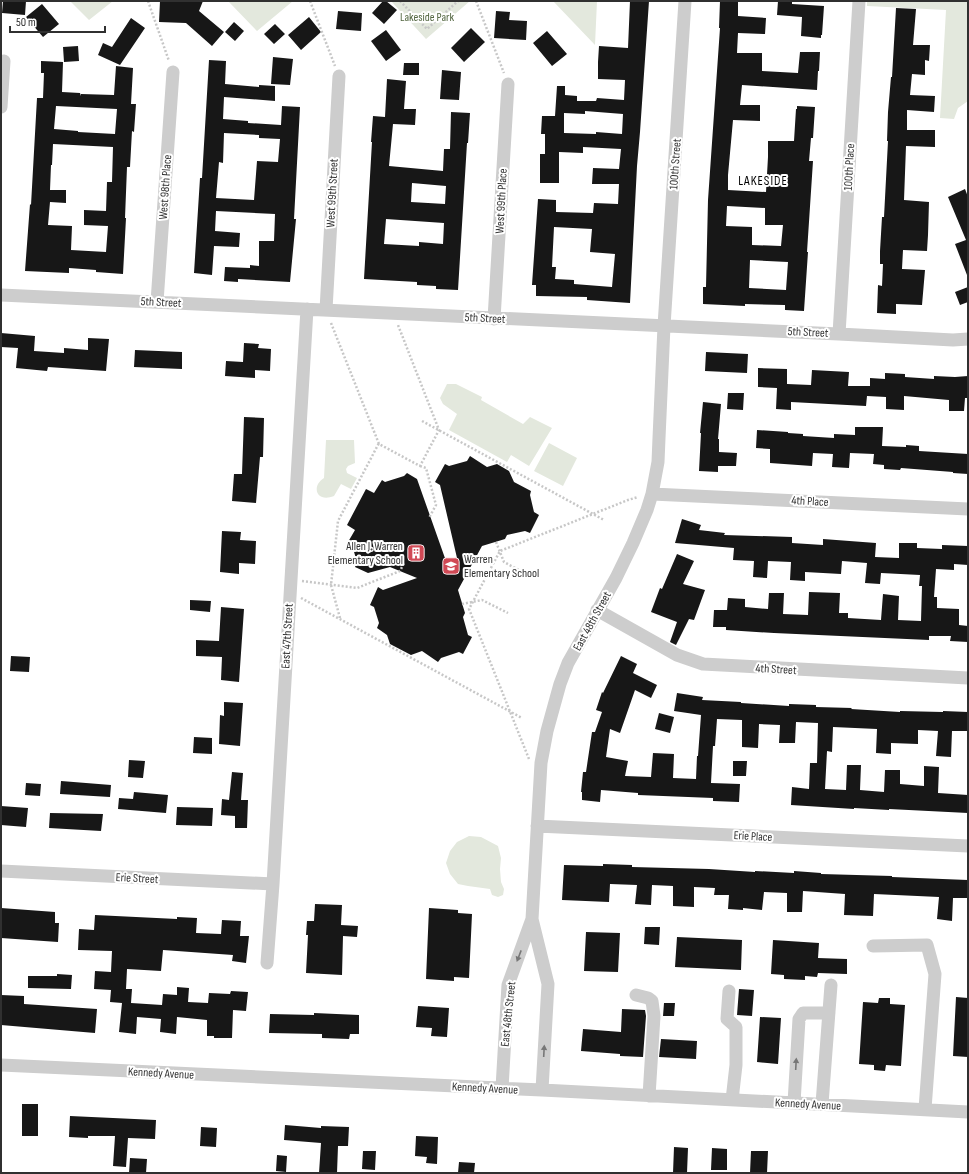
<svg xmlns="http://www.w3.org/2000/svg" width="969" height="1174" viewBox="0 0 969 1174" font-family="'Sofia Sans Condensed',sans-serif">
<rect width="100%" height="100%" fill="#fff"/>
<path fill="#e3e8dd" d="M70,1H113L89,20Z
M228,1H293L257,31Z
M391,1H470L426,39Z
M553,1H597L595,45Z
M867,1H968V101L958,108L954,119L940,118L946,10L867,6Z
M447,384H456L482,397L481,400L523,424L530,417L552,428L529,466L511,455L507,462L449,430L457,414L443,404L440,398Z
M326,440H354L355,463L348,466L346,469L347,473L357,478L351,489L341,484L334,496C316,503 311,486 324,478Z
M549,443L577,458L563,486L534,471Z
M469,836L481,837L498,846L501,858L500,869L501,882L504,889L503,895L498,897L492,895L490,889L468,886L458,884L450,874L446,863L450,851L457,842Z"/>
<path fill="#171717" fill-rule="evenodd" d="M3,1H26L25,15L2,13Z
M160,1H203L199,11L224,32L212,46L186,23L159,22Z
M383,1H386L397,10L384,24L372,13Z
M630,1H649L640,132L637,166L630,303L587,300V297L536,296V285H532L538,199L556,200V212L593,213L594,203L618,204L619,184H592L593,168L619,169L621,149L583,147V153L559,152V183H540V154H545V134H541L542,116H555L557,86H565V95L577,96V101H596L597,98L624,100L625,80L598,79V62L599,46L628,48ZM585,111L623,114L622,134L596,132V134L564,133V113L585,114ZM554,227L592,229L590,252L615,254L612,287L574,284V280L555,279L556,267H552Z
M720,1H738V16L766,18L765,34L738,33L737,53H762V71L798,73L800,52H820L819,71H818L817,90L742,85L740,105H760V121L733,120L728,175V190L766,192L768,157V141H794L796,109H797V106L815,107L813,138H811L809,161H813L807,252H808L804,311L785,310V305L745,304V306L703,304V287H706L708,200L720,28H719ZM727,206L765,208V225H783L781,246L752,245V227L726,226ZM750,260L788,262L786,290L749,288Z
M778,1H792V4L824,6L822,35H821V38L801,36L802,17L777,15Z
M42,4L59,24L43,37L26,17Z
M896,8L916,9L913,45H930L929,61L925,60V75L912,74L910,95L935,96L934,112L907,110V130H935V147L906,146L904,200L929,202L928,235L927,251L903,250L902,269L925,270L922,305L896,304V314L877,313L878,285L882,286L883,264H880V251L882,217H884L888,141H887L888,112L891,77H892Z
M338,11L362,13L361,31L336,29Z
M496,11L510,12L509,20L527,21L526,40L494,38Z
M309,17L321,32L301,50L288,35Z
M131,18L145,28L120,65L98,55L103,43L112,47Z
M234,22L244,31L235,41L225,32Z
M275,24L285,34L274,44L264,34Z
M471,28L485,42L464,62L451,48Z
M386,30L401,50L386,61L371,41Z
M547,31L567,54L552,66L533,43Z
M78,46L79,61L64,62L63,47Z
M273,57L293,59L290,85L271,84Z
M209,60L226,61L225,84L259,87V85L275,86V101L224,97L223,119L248,121V123L281,125L282,106L300,107L294,219H296L290,282L238,279V282L224,281L225,267L250,268V265L259,266V241H274L275,214L216,211L215,231L240,233L239,247L214,246L212,275L194,273L200,178H202ZM224,133L259,135V138L280,139L278,162L257,161L254,200L216,198L219,162L223,163Z
M41,61L63,62L62,92L80,93L81,96V94L114,95L116,66L133,68L131,104H136L134,132L132,131L130,167H127L125,218H126L123,274L96,272V270L69,268V273L25,271L30,204L31,205L37,98H43L44,73H41ZM56,106L117,109L115,134L78,132V131L54,129ZM53,144L113,147L112,182H107L106,211L84,210V225L108,226L106,252L71,250L72,226L48,225L50,202L66,203V190H50L51,165H52Z
M404,63H419V75H403Z
M442,70L461,72L459,100L440,99Z
M387,79L406,81L404,109H416L415,125L393,124L389,166L443,171L444,149H450L451,112L470,113L468,143H467L458,290L436,289V286L417,285V282L364,279L372,142H371L373,116L385,117ZM412,183L446,186L445,204L411,202ZM386,219L444,223L443,244L419,242V246L384,244Z
M965,189L968,197V275H967L955,244L966,240L948,197Z
M968,287V302L960,305L955,292Z
M1,333L35,336L34,351L64,353V348L88,350V338L109,339L106,371L48,367L47,371L16,368L18,348L1,347Z
M244,343L259,344L258,348L271,349L270,371L255,370V378L225,376L226,361L243,362Z
M135,350L182,352V369L134,367Z
M706,352L748,354L747,373L705,371Z
M758,368L787,369V384L811,385L812,370L849,372L848,386H870V378L885,379V373L905,374V377L934,379V376L955,377L968,376V398H965L964,411H949V400L904,396V410L886,409V397L867,396L866,406L791,402V410L776,409L777,388L758,387Z
M728,393H744L743,410L727,409Z
M703,402L721,404L718,439H719V452L737,453L736,466H718V472L699,471L701,433H700Z
M244,417L264,418L263,457H260L256,503L232,501L234,474H242Z
M855,427H883L882,446L906,447V445L919,446V451L968,454V474L953,473V472L901,468L900,470L884,469V465L873,464L874,454L850,453L849,468L832,467L833,454L813,453L812,466L770,463V449L756,448L757,430L788,432V433L803,434V436L834,438V434L855,435Z
M470,456L487,467L497,464L509,471L514,482L531,491L530,495L534,512L539,515L530,533L525,531L507,535L505,539L482,546L458,590L465,613L463,617L468,635L472,637L463,654L459,652L441,658L438,662L422,651L411,655L390,644L387,635L377,628L379,623L374,607L370,605L378,587L383,590L417,578L390,567L368,573L355,567L357,562L352,545L348,542L355,530L347,525L366,489L374,493L382,480L385,482L404,476L407,473L417,479L446,561L457,558L440,485L435,482L445,464L449,466L467,461Z
M682,519L701,525L699,530L725,533L724,535L792,537V543L823,545V539L876,543L875,557L899,558V543H917V548L942,549V545L968,546V565L954,564V570L936,569L934,597H937V608L959,609V625L968,626V642L950,641L951,636H929V640L774,633L726,630V627H713L714,610H727L728,598L745,599V607L768,609L769,593H784L783,614L808,615L809,592L840,593L839,613H848V618L881,620L883,594L899,596L898,620L921,621L922,586H919L920,575L881,573L880,584L865,583L867,563L842,561L841,574L805,572V581L790,580L791,562L768,561L767,578L753,577L754,561L733,560L734,548L675,543Z
M222,531L241,532L240,540L256,541L255,564L239,563V574L220,572Z
M677,554L694,561L683,584L705,590L694,620L689,619L676,645L670,642L677,622L651,612L660,588L662,589Z
M190,600L211,601L210,612L190,610Z
M221,607L244,609L239,682L221,680L222,657L196,656V640L219,641Z
M11,656L30,657L29,672L10,671Z
M621,656L637,664L633,673L657,685L651,698L635,690L620,733L610,729L606,757L628,761L625,776L651,777L653,753L674,754L673,778L696,779L697,756H698L701,715L674,711L677,693L703,697L702,700L741,702V703L789,706V704L816,705V707L852,708L851,709L900,712V711L943,712V711L968,712V731H952L951,757L936,756L938,731L918,730V744L891,743V754L876,753L877,729L833,727L832,752L827,751L825,789L846,790L847,765H861L860,790L884,792L885,770H900V784L924,786V766L939,767L938,793L968,795V813L889,809V810L854,808V809L791,805L792,787L809,789L810,763H817L818,723L796,722L795,743H779L780,725L759,724L758,748L742,747V720L717,719L715,746H713L711,783L740,784L739,802L713,801V798L638,795V793L601,790L600,802L582,800V792H581L583,772H586L592,732H595L602,712L596,710L602,692L603,693Z
M224,702L243,703L240,746L219,744L220,715L224,716Z
M659,713L674,717L670,733L655,729Z
M194,737L212,738V754L193,753Z
M129,760L145,761L143,778L128,777Z
M733,761H747L746,776H733Z
M232,772L243,773L241,800H248L247,828H235V816L221,815L222,799L229,800Z
M61,781L111,785L110,797L60,794Z
M26,783L41,784L40,796L25,795Z
M134,792L168,795L166,813L118,809L119,798L133,799Z
M1,806L28,808L26,827L1,825Z
M177,807L213,808L212,826L176,825Z
M50,813L103,814L101,831L49,828Z
M603,864L632,865V867L709,869L755,872V871L794,873V871L821,873V874L892,876V877L968,880V898H953L952,921L937,919L939,897L874,894L873,916L844,915L845,894L803,891L802,912H787V893L764,892L762,910L743,908V910L728,909L729,895H714L715,888L694,887V907L673,906V886L652,885L651,905L635,904L637,885L610,884L609,902L562,900L564,865L603,866Z
M315,904L342,905L341,925L358,926L357,937L343,936L342,975L306,973L308,935H306L307,921H314Z
M1,908L55,912V923H59L58,942L1,938Z
M429,908L458,910V913L472,914L469,978L454,977V981L426,979Z
M95,915L177,919V917L197,918L196,933L221,934L222,920L241,921L240,936H249L246,963L232,961L233,955L163,950L161,971L127,969L126,989H132L131,1003L162,1005L163,994L177,995V987L189,988L188,1002L208,1003L209,993L230,994L231,991L248,992L246,1011L233,1010L232,1038H214V1036H207V1020L177,1017L176,1034L160,1032L161,1019L137,1017L136,1034L119,1032L122,1003L110,1002L111,990L94,989L95,971L111,972L112,951L78,950L79,929L94,930Z
M645,927H660L659,945L644,944Z
M586,932L620,933L618,972L584,971Z
M677,937L742,940L741,970L675,967Z
M773,940L819,943L818,958L847,959V974L818,973L817,977L805,976V980L784,979V975L771,974Z
M57,974L72,975L71,989L28,988V976H57Z
M739,989L754,990L752,1016L737,1015Z
M1,995L24,996V1004L97,1009L95,1033L1,1025Z
M956,997L968,998V1057L953,1056Z
M879,998H890V1004L905,1005L901,1066L886,1065L885,1071L874,1070V1065L859,1064L863,1002L878,1003Z
M664,1003H675L674,1016H663Z
M418,1006L449,1008L447,1037L431,1036L432,1028L416,1027Z
M622,1009L645,1010L646,1016L643,1057L620,1056V1054L581,1051L583,1029L621,1032Z
M314,1013L359,1015V1034H350L349,1039L322,1038V1034L269,1033L270,1014L314,1015Z
M760,1017L781,1018L778,1064L757,1062Z
M661,1039L697,1041L696,1059L659,1057Z
M22,1104H38V1136H22Z
M70,1116L156,1120L155,1139L128,1138L126,1167L113,1166L115,1136H88V1138L69,1137Z
M285,1125L321,1128V1126L349,1127L348,1146H338L337,1173H319L321,1143L284,1140Z
M201,1127L217,1128L216,1147L200,1146Z
M416,1136L438,1137L437,1164L426,1163L427,1157L415,1156Z
M674,1147L688,1148L687,1173H673Z
M712,1148L727,1149V1170H711Z
M363,1151H376L375,1170L362,1169Z
M751,1151H768L767,1173H750Z
M277,1155L287,1156L286,1172L276,1171Z
M130,1158L147,1159L146,1173H129Z
M459,1162L475,1163L474,1173H458Z"/>
<g fill="none" stroke-linecap="round" stroke-linejoin="round">
<path stroke="#c7c7c7" stroke-width="2.5" stroke-dasharray="2 2" stroke-linecap="butt" d="M148,1L169,61
M310,1L335,66
M400,1L427,29L458,1
M476,1L504,73
M331,323L379,444L420,466L439,430L398,325
M422,421L604,520
M420,466L426,468L436,505L429,518
M496,542L504,562L528,575
M302,581L357,588L400,571L404,563
M301,598L522,718
M462,604L482,600L508,613
M340,618L331,585L338,521L379,443
M529,759L469,609L500,551L628,500L638,497"/>
<path stroke="#cdcdcd" stroke-width="13" d="M1,107L4,61
M1,295L839,334L953,340L968,339
M157,302L173,72
M326,310L339,76
M494,319L508,84
M839,334L859,1
M652,494L968,509
M597,610L677,655L703,664L968,678
M537,826L968,846
M1,871L273,884
M873,946L927,945L935,974L925,1109
M267,963L273,884L307,309
M729,991L727,1019L736,1027V1065L732,1100
M636,995L648,998L652,1001L654,1016L649,1096
M1,1065L542,1090L968,1112
M502,1088L508,985L532,919
M542,1090L548,984L532,919L541,763L547,731L560,684L568,663L616,578L633,543L647,510L652,494L658,462L659,438L664,326L685,1
M794,1103L799,1019L803,1013H829
M822,1104L831,985"/>
</g>
<defs><path id="oneway-solid" d="M-6-.8H1V-3.2L6.5 0L1 3.2V.8H-6Z"/></defs>
<g fill="#777">
<use href="#oneway-solid" transform="translate(519 956) rotate(111)"/>
<use href="#oneway-solid" transform="translate(544 1051) rotate(-87)"/>
<use href="#oneway-solid" transform="translate(796 1064) rotate(-87)"/>
</g>
<defs>
<symbol id="building-square" viewBox="-11 -11 22 22"><rect x="-9" y="-9" width="18" height="18" rx="4" fill="#d04955" stroke="#fff"/><path d="M-4-6H4V6H1V3H-1V6H-4ZM-2.5-4.3h1.7v1.8h-1.7ZM.8-4.3h1.7v1.8H.8ZM-2.5-1h1.7V.8h-1.7ZM.8-1h1.7V.8H.8Z" fill="#fff"/></symbol>
<symbol id="school-square" viewBox="-11 -11 22 22"><rect x="-9" y="-9" width="18" height="18" rx="4" fill="#d04955" stroke="#fff"/><path d="M0-5L7-2L0 1L-7-2ZM-4 1L0 2.5L4 1V4Q0 6-4 4Z" fill="#fff"/></symbol>
</defs>
<g fill-rule="evenodd">
<use href="#building-square" x="406" y="543" width="20" height="20"/>
<use href="#school-square" x="441" y="556" width="20" height="20"/>
</g>
<g text-anchor="middle" stroke-width="4" stroke-linejoin="round" paint-order="stroke">
<g font-size="12" fill="#546742" stroke="#fff">
<text x="427" y="21">Lakeside Park</text>
</g>
<g font-size="12" fill="#303030" stroke="#fff">
<text transform="translate(675 164) rotate(-86)" y="4">100th Street</text>
<text transform="translate(849 167) rotate(-87)" y="4">100th Place</text>
<text transform="translate(165 187) rotate(-86)" y="4">West 98th Place</text>
<text transform="translate(332 193) rotate(-87)" y="4">West 99th Street</text>
<text transform="translate(501 201) rotate(-87)" y="4">West 99th Place</text>
<text transform="translate(161 302) rotate(3)" y="4">5th Street</text>
<text transform="translate(485 318) rotate(3)" y="4">5th Street</text>
<text transform="translate(808 332) rotate(3)" y="4">5th Street</text>
<text transform="translate(810 501) rotate(3)" y="4">4th Place</text>
<text transform="translate(592 621) rotate(-61)" y="4">East 48th Street</text>
<text transform="translate(287 636) rotate(-87)" y="4">East 47th Street</text>
<text transform="translate(776 669) rotate(3)" y="4">4th Street</text>
<text transform="translate(753 836) rotate(3)" y="4">Erie Place</text>
<text transform="translate(137 878) rotate(3)" y="4">Erie Street</text>
<text transform="translate(508 1014) rotate(-84)" y="4">East 48th Street</text>
<text transform="translate(161 1073) rotate(3)" y="4">Kennedy Avenue</text>
<text transform="translate(485 1088) rotate(3)" y="4">Kennedy Avenue</text>
<text transform="translate(808 1104) rotate(3)" y="4">Kennedy Avenue</text>
</g>
<g font-size="12" fill="#303030" stroke="#fff" text-anchor="end">
<text x="403" y="550">Allen J. Warren<tspan x="403" dy="14">Elementary School</tspan></text>
<text x="464" y="563" text-anchor="start">Warren<tspan x="464" dy="14">Elementary School</tspan></text>
</g>
<g font-size="13" letter-spacing="1" fill="#000" stroke="#fff">
<text x="763" y="185">LAKESIDE</text>
</g>
</g>
<rect width="969" height="1174" fill="none" stroke="#303030" stroke-width="4"/>
<path d="M10 26v6h95v-6" fill="none" stroke="#303030" stroke-width="2"/>
<text x="16" y="26" font-size="12" fill="#303030" stroke="#ffffff" stroke-width="3" paint-order="stroke">50 m</text>
</svg>
